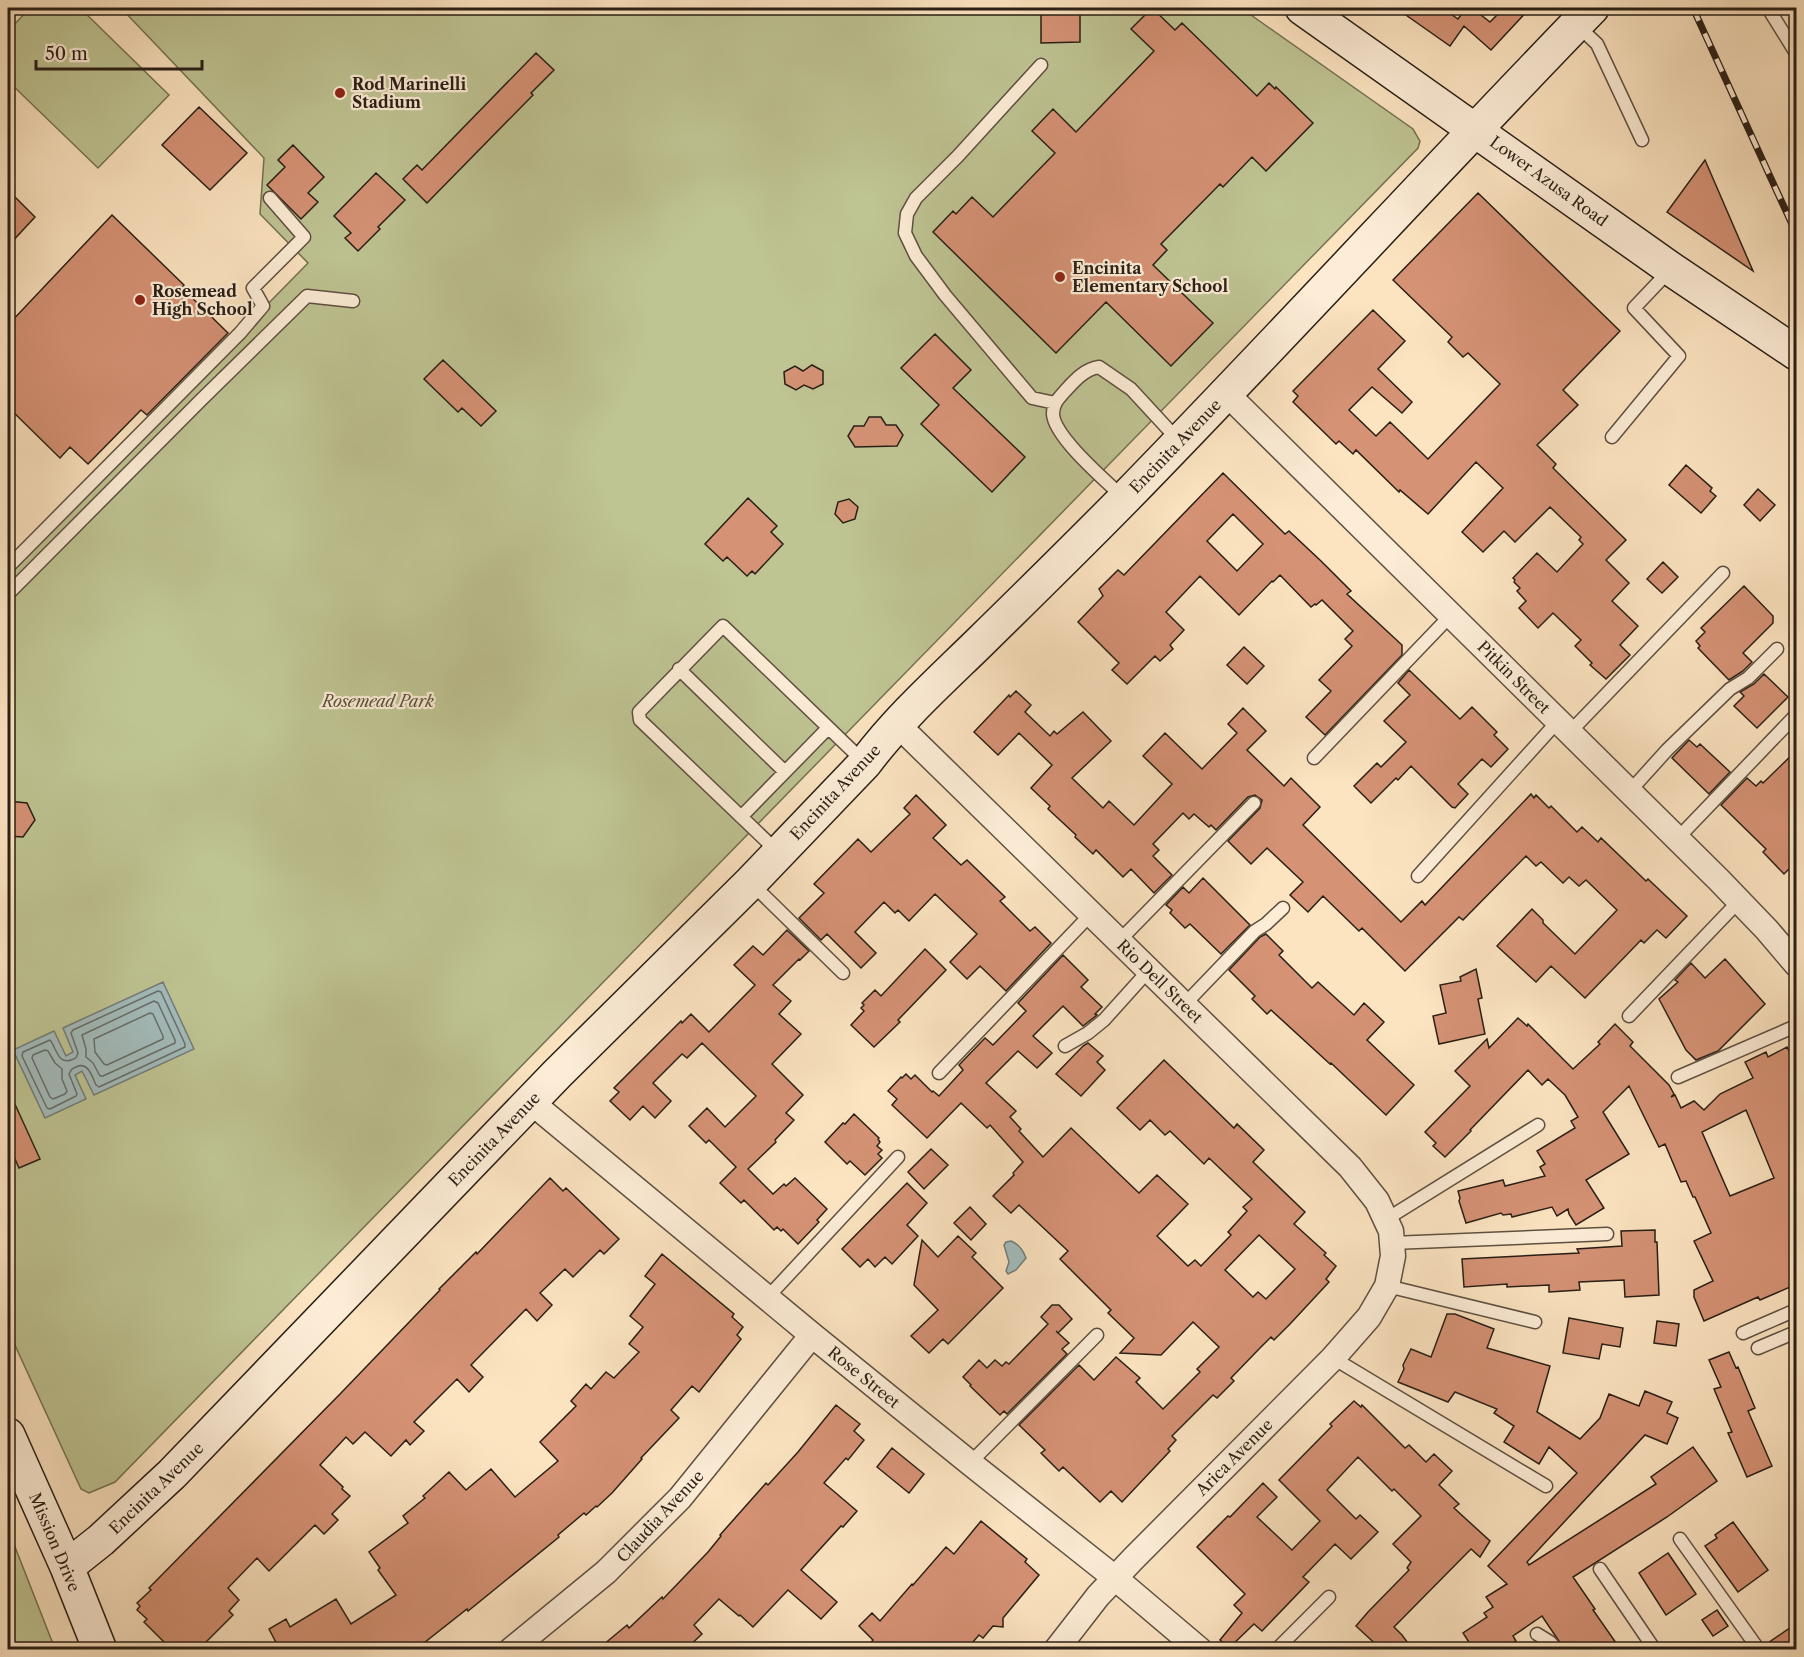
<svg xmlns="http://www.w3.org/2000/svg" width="1804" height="1657" viewBox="0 0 1804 1657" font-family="'Libre Caslon Text',serif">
<rect width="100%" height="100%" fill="#fce4c1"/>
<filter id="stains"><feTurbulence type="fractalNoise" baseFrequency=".00333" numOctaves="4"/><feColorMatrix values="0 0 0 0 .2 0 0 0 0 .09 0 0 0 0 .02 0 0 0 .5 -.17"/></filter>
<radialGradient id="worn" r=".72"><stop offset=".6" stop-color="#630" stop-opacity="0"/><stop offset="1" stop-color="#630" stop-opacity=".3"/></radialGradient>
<path fill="#bfc493" stroke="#747254" stroke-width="1.5" d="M30,8H80L169,95L98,168L8,81V31Z
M121,8H1241L1413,129L1420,141L1418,148L115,1482L89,1493L81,1489L8,1330V569L308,263L260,214L264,158Z
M8,1529L55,1649H8Z"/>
<path fill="#a3bcbc" stroke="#727d7a" stroke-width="1.5" d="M163,982L194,1049L94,1095L82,1071L75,1075L86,1099L45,1118L13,1050L54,1031L66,1056L73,1052L63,1028Z
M1011,1241C1019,1244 1023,1250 1026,1258L1016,1270L1008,1274L1006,1271L1009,1262L1004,1245L1006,1242Z"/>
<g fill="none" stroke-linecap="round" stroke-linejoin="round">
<path stroke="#666e69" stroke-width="1.5" d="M158,991L161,992L185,1044V1047L99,1087L96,1085C92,1076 88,1061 76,1067C70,1070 72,1069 69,1074L77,1094L76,1096L50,1109L47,1108L22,1056L23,1052L50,1040C56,1047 58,1065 71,1060C77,1058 76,1058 78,1053L71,1033L73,1030Z
M154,1001L158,1003L175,1040V1043L103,1076H100L93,1063L86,1057V1049L82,1035Z
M150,1013L153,1014L163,1036V1039L107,1065L104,1064L95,1052L94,1039Z
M45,1050L48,1051L55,1063L62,1069V1079L67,1091L65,1094L53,1099L50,1097L32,1058L33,1055Z"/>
</g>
<path fill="#d59275" stroke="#291f16" stroke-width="1.5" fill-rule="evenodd" d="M1041,8H1080V42L1041,43Z
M1152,8L1175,30L1182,23L1257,96L1269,83L1275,89L1276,87L1313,123L1266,171L1252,157L1223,187L1220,184L1161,244L1167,250L1153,265L1213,323L1171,366L1106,302L1056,353L933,232L953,211L956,214L972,197L993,217L1055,153L1032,131L1053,109L1076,132L1154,51L1131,29Z
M1396,8H1442L1458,19L1466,8H1472L1490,22L1504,8H1530L1491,50L1464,26L1450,46Z
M536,53L554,70L531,93L533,95L427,203L403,179L417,165L422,170Z
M199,107L247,153L210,190L162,145Z
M293,145L324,177L308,193L318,202L301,219L267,185L285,167L278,160Z
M1705,160L1753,271L1667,212Z
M376,173L405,200L378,227L380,229L358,251L345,238L351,233L334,216Z
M8,190L35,217L8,246Z
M1478,193L1620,331L1563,390L1578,405L1537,445L1556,464L1553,468L1626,540L1606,560L1629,583L1612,601L1638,626L1620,645L1630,655L1606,679L1590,665L1592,663L1575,646L1581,640L1553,613L1538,628L1519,608L1526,601L1517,591L1520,588L1514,582L1515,580L1513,578L1537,553L1557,572L1583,544L1579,540L1581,537L1550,507L1515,542L1504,531L1483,552L1462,532L1503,488L1476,462L1428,514L1400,490L1399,492L1356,450L1353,454L1339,441L1336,444L1293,402L1298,396L1293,391L1373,310L1405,341L1378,369L1412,402L1402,413L1372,387L1349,410L1376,436L1390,422L1428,459L1500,384L1468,353L1463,357L1448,342L1452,337L1393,280Z
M112,215L184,285L182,288L228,333L147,415L141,410L88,464L70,447L60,458L8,407V325Z
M935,334L971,370L953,388L1025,457L992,492L921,424L939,405L901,368Z
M443,360L496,411L481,426L462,408L458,412L424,379Z
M812,365L823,371V384L813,389L804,385L796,390L785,384L784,372L795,366L803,371Z
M869,417H881L886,425H896L903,435L897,446L855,447L848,436L854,426H864Z
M1686,465L1712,488L1710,491L1716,496L1701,513L1669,485Z
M1223,473L1285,534L1289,531L1321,561L1351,591L1347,594L1402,645V655L1325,735L1306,717L1331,691L1319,680L1352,646L1345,639L1353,631L1322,600L1316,605L1315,604L1311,607L1280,575L1273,582L1272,581L1239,615L1200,576L1166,612L1184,630L1170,645L1173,649L1160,661L1155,656L1127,684L1112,670L1119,663L1078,622L1103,596L1099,589L1118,570L1124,575ZM1233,514L1263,544L1237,571L1207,541Z
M1758,489L1775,505L1760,521L1744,505Z
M748,498L777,526L771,532L783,544L755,574L752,571L747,576L727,557L723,561L705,544Z
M849,499L858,507L855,519L843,523L835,514L838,502Z
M1663,562L1678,577L1662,593L1647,579Z
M1744,586L1773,616V623L1743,653L1752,662L1743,671L1729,680L1698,648L1700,646L1696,641L1705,632L1701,628Z
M1244,647L1264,666L1247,684L1227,665Z
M1409,670L1460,719L1472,707L1497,732L1494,735L1508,749L1491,767L1482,759L1458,784L1468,794L1455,808L1452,807L1411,766L1398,780L1396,778L1371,803L1354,786L1377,763L1381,767L1406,742L1384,721L1410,695L1398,683Z
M1764,674L1788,697L1757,728L1734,706L1744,696L1740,692L1754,684Z
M1016,691L1031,705L1025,712L1050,736L1054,731L1057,734L1083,712L1111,741L1072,778L1103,808L1109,801L1134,825L1172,784L1143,756L1165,733L1202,769L1237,733L1228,724L1243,708L1266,731L1247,750L1284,786L1291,778L1320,807L1303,825L1401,922L1422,901L1425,905L1531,794L1534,798L1536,795L1549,808L1551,806L1577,832L1582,827L1598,842L1601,838L1646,881L1648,879L1687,916L1666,938L1657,930L1644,943L1641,940L1585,998L1551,966L1536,982L1497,946L1532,909L1543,920V923L1575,954L1617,910L1586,880L1579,886L1569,877L1563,883L1541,862L1536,866L1526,856L1463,920L1459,917L1405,971L1362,928L1359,931L1323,896L1308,912L1290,895L1303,882L1267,848L1251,864L1228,841L1260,808L1262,800L1255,795L1248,797L1216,830L1211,825L1209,827L1194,814L1189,819L1183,813L1153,844L1159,850L1153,856L1172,875L1154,893L1131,869L1123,877L1096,850L1093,854L1075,837L1076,835L1048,809L1050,806L1031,788L1052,765L1019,733L998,755L974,732L1009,695L1010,697Z
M1689,740L1697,747L1700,744L1730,772L1709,794L1672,758Z
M1797,750V861L1784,874L1763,852L1766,849L1721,805L1747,778L1756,786L1761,781L1763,783Z
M916,795L946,825L933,838L961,865L967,860L1005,897L1000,901L1030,931L1035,927L1051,943L1006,991L980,966L967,979L950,962L977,934L935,894L909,921L898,910L895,913L884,902L855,932L876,953L861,968L827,934L821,940L799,918L824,893L814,884L858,839L871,852L910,814L904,808Z
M8,801L27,803L35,820L23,837L8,836Z
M1203,878L1250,925L1221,954L1190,924L1185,928L1170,913L1172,910L1166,905L1183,887L1189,893Z
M787,930L809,951L800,960L799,959L773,985L791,1001L779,1014L801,1034L772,1064L803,1095L786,1113L794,1120L775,1140L776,1142L748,1169L773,1194L784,1184L786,1186L795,1178L827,1209L817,1220L819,1222L798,1244L783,1229L781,1231L777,1227L774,1230L744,1200L741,1203L720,1183L736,1167L709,1140L706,1143L689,1126L707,1108L725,1127L756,1096L702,1043L687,1058L682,1054L653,1083L671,1101L655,1118L643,1106L630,1120L610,1101L619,1092L614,1088L681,1021L682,1023L691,1014L709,1032L755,985L734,965L753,946L763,955Z
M1266,934L1283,951L1279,955L1312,988L1318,982L1354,1015L1364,1003L1384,1022L1367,1040L1414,1085L1386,1115L1331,1063L1330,1064L1271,1010L1267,1014L1252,999L1255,996L1229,970L1260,937Z
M925,949L946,970L898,1020L900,1022L874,1047L851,1025L864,1011L861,1008L864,1005L862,1003L875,990L881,996Z
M1063,955L1088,980L1081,987L1102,1007L1095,1014L1097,1015L1083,1026L1063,1006L1033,1036L1052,1053L1037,1068L1018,1051L986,1083L1016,1111L1010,1117L1021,1129L1019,1131L1043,1157L1071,1128L1139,1193L1157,1175L1188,1204L1157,1236L1188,1266L1195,1260L1201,1266L1231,1235L1228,1232L1247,1211L1243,1207L1252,1199L1209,1158L1204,1164L1170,1131L1165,1135L1150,1120L1140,1130L1117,1108L1164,1060L1234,1128L1237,1124L1264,1150L1253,1162L1305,1212L1294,1224L1326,1253L1324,1255L1336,1266L1326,1279L1329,1282L1290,1324L1274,1340L1271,1337L1259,1349L1231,1378L1234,1381L1217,1398L1213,1395L1172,1436L1176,1440L1168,1449L1170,1451L1122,1502L1111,1491L1100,1502L1063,1467L1059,1471L1041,1453L1045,1450L1019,1425L1079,1365L1094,1380L1116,1357L1140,1378L1136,1382L1163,1409L1200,1372L1197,1369L1219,1347L1193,1322L1161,1355L1120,1353L1134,1338L1108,1313L1111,1310L1060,1259L1068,1251L1019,1205L1011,1213L993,1196L1014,1175L1013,1173L1023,1162L990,1125L987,1128L961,1103L927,1138L892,1105L897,1099L888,1091L901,1077L902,1078L906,1074L911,1079L915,1075L932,1092L933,1091L939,1096L963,1070L959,1065L985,1038L993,1045L1026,1011L1018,1003ZM1259,1235L1295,1269L1266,1299L1258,1292L1253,1297L1225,1270Z
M1725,959L1765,1004L1718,1051L1696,1060L1686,1050L1659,999L1678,982L1675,980L1691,963L1705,978Z
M1476,969L1482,998L1478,999L1485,1034L1439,1044L1433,1016L1446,1013L1440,985L1461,981L1460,977Z
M1518,1018L1527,1026L1528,1024L1573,1069L1600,1044L1598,1042L1615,1024L1633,1042L1630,1046L1669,1085L1674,1094L1671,1097L1675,1095L1681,1108L1694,1101L1704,1110L1720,1094L1753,1078L1745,1062L1766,1052L1768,1057L1787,1047L1797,1067V1284L1760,1300L1758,1297L1704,1321L1694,1297V1290L1713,1281L1694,1241L1711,1233L1695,1197H1693L1686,1181L1681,1182L1665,1144L1659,1147L1629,1086L1603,1112L1629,1154L1586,1180L1604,1208L1576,1225L1569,1214L1568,1209L1557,1216L1552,1207L1512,1217L1511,1214L1503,1215L1501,1213L1466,1223L1459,1201L1460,1198L1458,1191L1503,1180L1505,1186L1545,1176L1540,1167L1545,1164L1537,1151L1575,1128L1571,1121L1578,1117L1565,1095L1548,1079L1542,1085L1528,1070L1470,1130L1471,1131L1445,1157L1433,1146L1436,1143L1425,1132L1470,1086L1455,1071L1487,1039L1489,1048ZM1746,1110L1774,1178L1730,1196L1702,1132Z
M1088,1043L1103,1056L1097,1062L1105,1070L1081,1096L1056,1074L1083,1046Z
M8,1089L40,1159L19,1168L15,1159L8,1163Z
M854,1114L879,1138L878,1139L880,1142L877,1146L882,1150L878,1154L882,1158L865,1175L850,1161L847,1164L825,1142L843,1123L845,1124Z
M931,1149L948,1165L924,1189L908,1172Z
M550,1178L563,1191L566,1188L619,1239L604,1254L600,1250L573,1277L565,1269L540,1293L552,1305L537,1321L526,1309L471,1365L483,1377L469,1392L457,1379L414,1422L424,1431L410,1445L406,1440L391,1456L365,1432L353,1444L346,1437L320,1465L343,1487L342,1489L350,1496L332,1514L338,1520L324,1534L315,1525L269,1571L257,1558L228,1588L239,1600L229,1611L233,1615L198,1650H172L144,1622L147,1619L137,1610L140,1606L137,1603L151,1590L149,1588L341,1393L440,1290L439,1289L476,1252L477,1254Z
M907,1183L927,1203L907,1225L918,1236L892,1264L885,1257L875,1267L868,1259L860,1267L842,1249Z
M970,1207L986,1224L971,1240L954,1223Z
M1655,1230V1242H1657L1659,1295L1625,1297L1624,1280L1579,1282L1580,1290L1549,1292V1285L1507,1287V1284L1464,1287L1462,1259L1579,1253L1577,1249L1622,1246L1621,1231Z
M958,1236L976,1253L972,1257L1003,1288L948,1344L943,1339L929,1353L911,1336L938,1310L914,1285L922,1240L938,1257Z
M662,1254L734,1314L732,1317L743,1327L737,1335L741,1339L699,1392L692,1386L671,1410L679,1418L641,1458L642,1459L612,1493L597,1507L596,1506L586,1515L584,1513L558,1535L559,1537L468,1611L467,1609L415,1650H280L269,1629L286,1619L290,1627L336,1599L351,1624L396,1595L378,1570L380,1568L369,1552L408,1523L403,1516L425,1498L423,1496L449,1472L466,1490L491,1469L515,1497L558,1461L540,1442L576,1406L571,1401L586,1384L591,1389L606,1372L614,1378L639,1352L629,1344L643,1327L630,1316L655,1284L645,1276Z
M1052,1305H1059L1072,1319L1058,1333L1056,1331L1069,1343L1062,1349L1067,1354L1007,1414L1004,1411L1000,1415L970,1386L971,1385L963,1377L979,1360L987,1368L995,1360L1002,1366L1006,1362L1009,1364L1048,1324L1041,1317Z
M1447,1314H1455L1494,1329L1487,1348L1550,1366L1537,1412L1580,1439L1600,1418L1609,1394L1639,1406L1645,1391L1672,1402L1667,1413L1678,1418L1667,1444L1645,1435L1527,1562L1529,1565L1656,1484L1651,1477L1693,1447L1717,1481L1667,1517L1573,1577L1595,1609L1593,1610L1621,1650H1565L1542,1616L1513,1636L1516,1641L1502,1650H1474L1463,1633L1487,1617L1484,1613L1493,1607L1486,1597L1507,1584L1488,1566L1577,1473L1549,1447L1539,1464L1504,1442L1514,1426L1494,1413L1497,1409L1455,1392L1448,1402L1398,1382L1404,1369L1403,1365L1411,1349L1431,1357Z
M1569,1318L1623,1328L1620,1347L1602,1344L1599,1359L1563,1353Z
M1657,1321L1679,1324L1676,1346L1654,1343Z
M1729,1352L1736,1368L1738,1367L1755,1408L1748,1411L1772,1466L1747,1477L1728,1433L1732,1432L1714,1389L1721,1387L1709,1360Z
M1354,1401L1361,1407L1362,1405L1405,1448L1409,1445L1426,1462L1434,1454L1452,1471L1439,1485L1459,1504L1454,1508L1490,1541L1480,1557L1471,1549L1394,1627L1402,1635L1413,1650H1382L1356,1626L1368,1612L1409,1570L1407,1568L1411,1562L1393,1544L1421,1516L1394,1489L1392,1491L1358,1457L1327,1490L1356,1519L1360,1515L1378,1532L1351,1559L1335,1544L1303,1577L1309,1582L1262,1631L1254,1624L1229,1648L1220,1640L1242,1613L1234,1605L1245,1594L1197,1547L1228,1516L1230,1517L1263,1483L1277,1497L1257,1517L1292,1550L1320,1521L1279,1480L1332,1426L1330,1424Z
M836,1405L860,1424L854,1431L864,1440L848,1460L846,1458L824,1483L857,1511L843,1527L841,1526L801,1570L837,1602L821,1619L788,1590L753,1627L740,1615L739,1616L719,1599L694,1625L702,1634L685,1650H597L627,1625L629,1628L662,1597L663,1599L708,1552L721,1536L720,1535L766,1483L768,1485L798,1452Z
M892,1448L924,1474L909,1493L877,1467Z
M981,1521L1027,1559L1025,1562L1039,1575L1003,1618V1627L993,1626L983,1638L979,1635L966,1650H864L873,1640L859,1626L872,1613L880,1621L912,1584L913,1585L946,1547L954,1554Z
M1733,1522L1768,1570L1738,1592L1705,1546L1717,1538L1715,1535Z
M1668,1553L1696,1594L1666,1615L1639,1573Z
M1717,1610L1728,1626L1713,1636L1702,1620Z
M1797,1623V1650H1767L1765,1645Z"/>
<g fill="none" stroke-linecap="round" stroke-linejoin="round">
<defs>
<path id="lane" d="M1768,8L1796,53
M1577,25L1597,44L1642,140
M1041,65L958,156L916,198L907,214L905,233L916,256L945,295L1032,398L1055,403
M1612,437L1679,356L1634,308L1670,270
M1124,498C1107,482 1054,437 1053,414C1053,403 1059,398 1066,390C1075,380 1085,369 1099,367L1131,389L1179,441
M8,567L240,333L263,306L253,288L304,237L270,198
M8,594L201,400L307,296L353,301
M679,669L785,772
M1570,732L1723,573
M1314,758L1451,615
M1630,791L1667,750L1730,689L1748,678L1777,649
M741,817L828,728
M1677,839L1796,715
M778,852L640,720L639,712L723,626L864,762
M1418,876L1558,721
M751,883L843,973
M1119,941L1254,803
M1184,1005L1255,931L1266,924L1283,908
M1629,1016L1739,901
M1065,1046L1088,1033L1104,1020L1149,970
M939,1073L1091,914
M1678,1077L1796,1026
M1385,1220L1538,1125
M1392,1243L1607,1234
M1387,1286L1535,1322
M767,1298L898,1157
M1743,1333L1796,1310
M1758,1348L1796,1332
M1333,1358L1546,1486
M970,1463L1097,1335
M1680,1539L1759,1650
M1600,1569L1655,1650
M1537,1634L1550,1642L1557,1650
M1276,1650L1329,1597"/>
<path id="street" d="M1227,394L1719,880L1767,930L1796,964
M898,725L1350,1167L1377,1201L1391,1231L1393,1256L1387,1286L1369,1317L1333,1358L1133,1559L1098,1596L1056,1650
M531,1102L812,1335L970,1463L1115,1578L1200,1650
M511,1650L606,1572L680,1498L812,1335"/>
<path id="secondary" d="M1302,8L1671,269L1796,353
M8,1435L67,1567L100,1650
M67,1567L101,1540L172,1474L557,1074L751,882L865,763C898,719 939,682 978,644C1028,595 1078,546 1127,496C1284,335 1436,169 1592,8"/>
</defs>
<use href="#lane" stroke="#5e5041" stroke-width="15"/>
<use href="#street" stroke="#5e5041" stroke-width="27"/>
<use href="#secondary" stroke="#291f16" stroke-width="36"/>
<use href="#lane" stroke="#fdedd7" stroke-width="12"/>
<use href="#street" stroke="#fdedd7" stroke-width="24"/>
<use href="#secondary" stroke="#fdedd7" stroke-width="33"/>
<defs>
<path id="rail" d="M1693,8L1796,233"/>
</defs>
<use href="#rail" stroke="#291f16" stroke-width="7"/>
<use href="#rail" stroke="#fdedd7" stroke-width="4.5" stroke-dasharray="14" stroke-linecap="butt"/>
</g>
<g fill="#8f2418" stroke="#fdedd7" stroke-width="2">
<circle cx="340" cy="93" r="6"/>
<circle cx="1060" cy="277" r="6"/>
<circle cx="140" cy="300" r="6"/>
</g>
<g text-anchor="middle" stroke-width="4.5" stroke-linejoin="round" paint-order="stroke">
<g font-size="16" font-weight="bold" fill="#291f16" stroke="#fdedd7" text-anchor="start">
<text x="352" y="90">Rod Marinelli<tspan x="352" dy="18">Stadium</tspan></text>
<text x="1072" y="274">Encinita<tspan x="1072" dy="18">Elementary School</tspan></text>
<text x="152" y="297">Rosemead<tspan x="152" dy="18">High School</tspan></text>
</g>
<g font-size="16" fill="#291f16" stroke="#fdedd7">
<text transform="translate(1549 181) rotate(36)" y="6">Lower Azusa Road</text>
<text transform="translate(1175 446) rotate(-46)" y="6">Encinita Avenue</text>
<text transform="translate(1514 677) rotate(45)" y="6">Pitkin Street</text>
<text transform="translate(835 792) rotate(-47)" y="6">Encinita Avenue</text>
<text transform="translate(1160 981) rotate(44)" y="6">Rio Dell Street</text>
<text transform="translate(494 1139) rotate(-46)" y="6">Encinita Avenue</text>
<text transform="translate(864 1377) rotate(39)" y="6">Rose Street</text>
<text transform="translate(1234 1457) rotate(-45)" y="6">Arica Avenue</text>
<text transform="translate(156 1488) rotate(-44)" y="6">Encinita Avenue</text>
<text transform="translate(660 1516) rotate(-47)" y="6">Claudia Avenue</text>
<text transform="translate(55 1542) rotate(67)" y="6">Mission Drive</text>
</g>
<g font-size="16" font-style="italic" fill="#56513c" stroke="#fdedd7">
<text x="378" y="707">Rosemead Park</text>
</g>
</g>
<rect width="1804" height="1657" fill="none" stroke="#fce4c1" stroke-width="30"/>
<rect x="9" y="9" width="1786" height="1639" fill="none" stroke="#291f16" stroke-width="3"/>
<rect x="15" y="15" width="1774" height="1627" fill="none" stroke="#291f16" stroke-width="1.5"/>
<path d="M36 60v9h166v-9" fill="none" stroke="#291f16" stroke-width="3"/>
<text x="45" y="60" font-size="18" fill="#291f16" stroke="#fdedd7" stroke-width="4.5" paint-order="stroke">50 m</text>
<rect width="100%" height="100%" filter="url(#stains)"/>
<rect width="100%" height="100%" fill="url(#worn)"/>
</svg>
